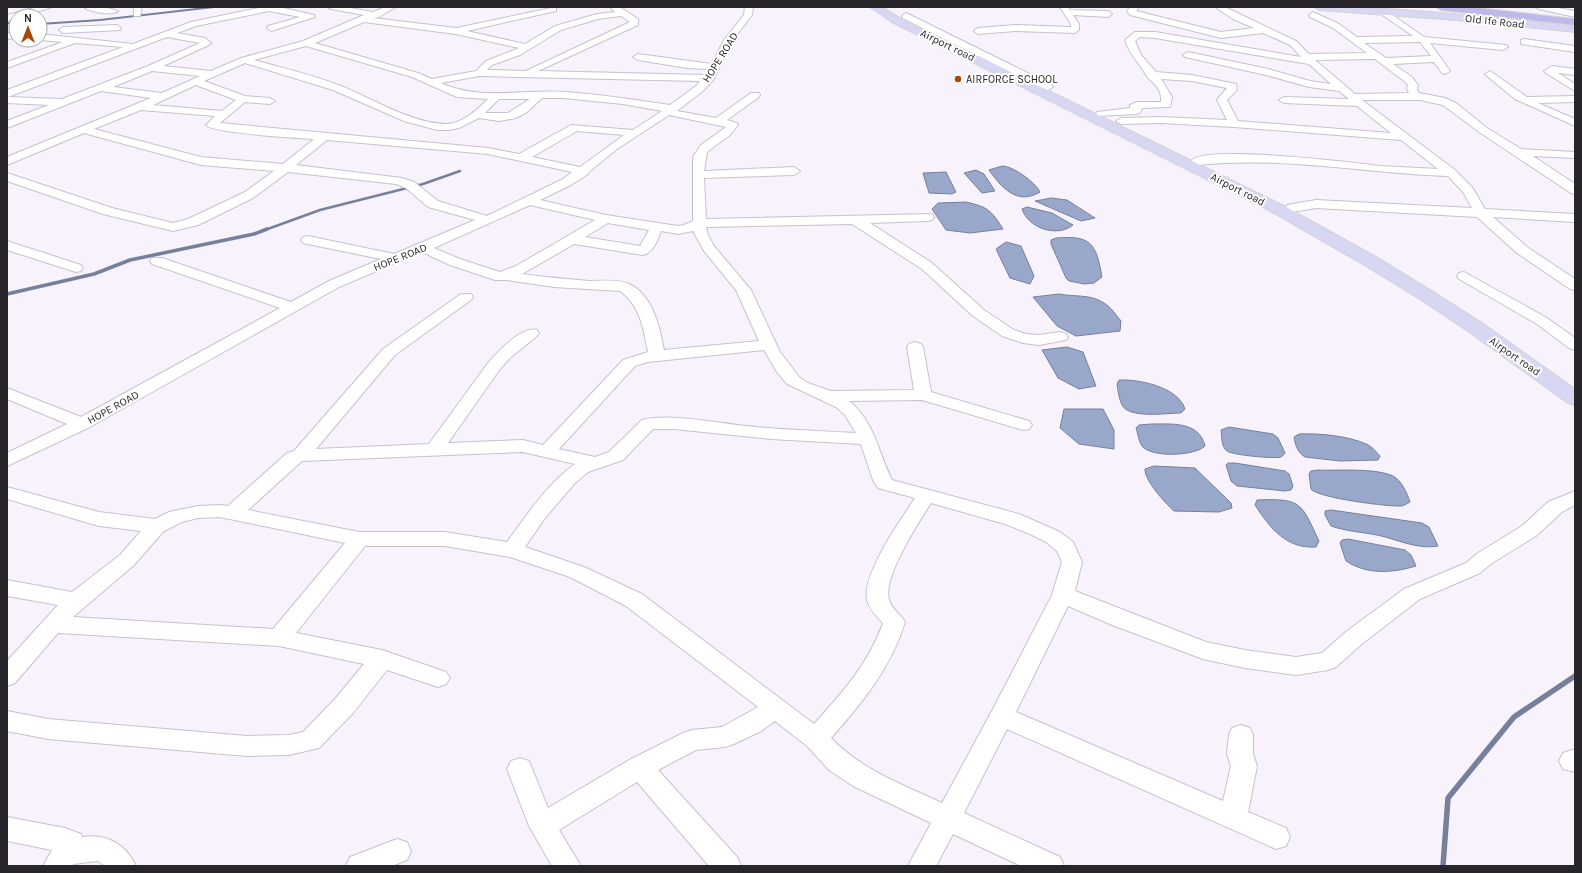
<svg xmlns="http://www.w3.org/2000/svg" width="1582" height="873" viewBox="0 0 1582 873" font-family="Karla,sans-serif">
<rect width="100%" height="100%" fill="#f8f2fd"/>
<path fill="#99a7cb" stroke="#77809b" d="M1002,166C1013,166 1035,182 1040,192C1017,206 1001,187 989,170Z
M976,170L984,174L995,191L982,193L964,173Z
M946,172L956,192L952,194L929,193L923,173Z
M1051,198L1067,200L1095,218L1081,221L1035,201Z
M966,202C988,207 991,210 1003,229L970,233L946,230L932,209L938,203Z
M1027,207L1052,213L1073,225C1057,238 1028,228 1022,209Z
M1056,238C1092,235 1096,244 1102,277L1094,283L1084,284L1069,281L1066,278L1051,244V240Z
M1006,242L1021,246L1034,276L1030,284L1010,278L996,249Z
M1059,294C1074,297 1091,294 1104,303C1111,307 1116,315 1121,321L1120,331L1076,336L1057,326L1033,297Z
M1067,347L1083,352L1096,386L1079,389L1058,378L1042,350Z
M1119,380C1139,379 1178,387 1185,409L1181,413C1167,413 1129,419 1122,405C1119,399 1118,390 1117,384Z
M1064,409H1103L1114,430V449L1079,444L1060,428Z
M1151,424C1172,424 1199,421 1205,446C1195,456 1151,458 1142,446C1139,442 1138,434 1136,428L1139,425Z
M1229,427L1273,434L1278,438L1285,453C1284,455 1282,456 1281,457C1274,459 1232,455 1227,451C1221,447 1222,436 1221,430Z
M1299,434C1318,433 1349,436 1366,444C1372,446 1376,452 1380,456L1378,460L1340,461L1305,457C1298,453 1295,445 1294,437Z
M1228,463H1235L1285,471L1289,474L1293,486L1291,490L1285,491L1237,486L1231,481L1226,465Z
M1154,466L1195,468L1231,503L1232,508L1219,512L1174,511C1166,504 1144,480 1145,469Z
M1318,470C1337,471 1381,467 1396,478C1403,484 1407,493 1410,502C1408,503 1405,505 1402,506C1389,507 1318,498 1311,489L1309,474L1311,471Z
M1257,500C1302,498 1301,503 1319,541L1316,547C1286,549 1270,528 1255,505Z
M1331,510L1422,523L1429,527L1438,546C1418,550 1396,539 1377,535C1361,532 1345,531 1331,526L1325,515V511Z
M1348,539L1405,550L1411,555L1416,566C1393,573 1367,575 1346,561L1340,543L1342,540Z"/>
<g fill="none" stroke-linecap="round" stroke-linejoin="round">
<path stroke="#77809b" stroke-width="2" d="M7,23L16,24
M40,24L100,20L214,7"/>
<path stroke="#77809b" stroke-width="2.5" d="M265,230L320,210L423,184L460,171"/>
<path stroke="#77809b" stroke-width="3.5" d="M7,294L94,274L130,260L254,234L267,229"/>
<path stroke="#77809b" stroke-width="5.5" d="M1443,866L1448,798L1514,717L1575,676"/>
<defs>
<path id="minor" d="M38,7H52L24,16H16V18L7,21V15Z
M84,7H104L118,11C113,16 89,12 84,7Z
M134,7H142L140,16H134Z
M263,7H279L314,15L315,17L271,31L267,28L268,26L300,17L269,11L196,26L177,33L205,38L211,43L209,45L163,66L211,71L241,58L303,41L364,15L331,9L327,7H345L373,12L385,7H396L379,17L373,18L456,28L556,7V11L467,31L525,44L555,26L597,14L615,12L610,7H620L638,19V25L538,71L705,75L709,69L687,68L638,60L633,57L638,54L712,64L724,40L744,15L745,7H753L752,15L733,40L713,80L704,90L677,111L716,118L751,93H759L760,95L759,97L727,120L737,123L738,125L730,135L707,152L704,171L794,167L800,171L794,175L704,178L706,219L932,214L934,217L932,220L927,221L870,223L932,263L984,310L1014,330L1026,334L1039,335L1060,332L1066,334L1068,337L1066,340L1039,345L1023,343L1002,336L973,316L922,269L852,224L706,227L708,235L714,246L751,290L780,352L799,377L808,383L831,391L914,390L907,347L909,344L915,342L921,344L923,347L931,392L1029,421L1032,425L1029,429L1023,430L922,400L849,401C876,424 877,450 892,480L1019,514L1060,532L1073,542L1082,562L1075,591L1206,642L1245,650L1296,657L1322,653L1347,631L1404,589L1466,563L1478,553L1522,526L1548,502L1575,491V505L1562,512L1536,536L1492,563L1480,573L1420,599L1363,643L1336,667L1328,670L1296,675L1245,668L1203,659L1112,625L1068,606L1016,712L1223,801L1231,766L1227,754L1229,735L1232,728L1241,725L1250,728L1253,735V754L1257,766L1248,812L1286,828L1290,837L1286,846L1276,849L1007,729L964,813L1060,857L1064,866H1021L953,834L936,866H908L931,823L853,786L829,770L807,746L775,721L761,731L734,744L725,747L696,750L658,770L737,857L741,866H709L637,782L559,830L581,866H552L529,826L507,769L511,761L520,758L529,761L548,808L631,759L683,733L692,730L722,727L758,707L626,606L570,577L510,557L445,546H365L296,633L382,650L446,672L450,678L446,684L438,687L387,670L353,713L319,748L289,755L247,756L48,739L7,731V711L48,719L247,736L289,735L303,732L335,699L364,664L279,646L58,633L15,683L7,686V661L58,605L7,596V580L72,592L120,555L141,531L99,526L7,499V487L99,512L155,519L169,512L198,506L220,505L228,506L287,453L294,451L383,349L461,294H471L473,297L471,300L395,355L316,449L429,444L488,363C498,352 521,326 537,330L539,333L537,336L511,357L500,369L448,443L523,440L543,445L623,360L648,352C644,330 640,305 620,291L554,287L507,280H495L450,265L422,252L339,287L88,428L7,466V453L67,424L7,399V388L81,417L280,308L152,264L150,261L152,258H162L291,302L329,281L381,259L303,243L301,240L303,237L308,236L394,254L475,220L428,207L406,188L396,184L288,172L253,198L198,225L173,231L103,214L7,181V173L112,208L173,223L188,219L245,192L274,171L201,165L84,133L7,165V157L151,98L101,91L7,128V121L49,105L7,103V90L123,47L75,43L7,68V62L63,42L40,40V34L133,44L191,22ZM621,16L630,22L526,71L487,70L492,65L520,55L561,30L598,19ZM364,22L456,34L519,48L486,61L476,71L432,79L418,73L315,43ZM167,37L200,43L148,66L62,99L8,97ZM306,46L412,77L457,97L488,99C477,110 463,123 447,124C413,124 373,99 341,86C313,75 283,68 254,60ZM245,63L333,90L404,121L437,130H448L459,128L479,118L499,121L516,118L527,112L542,98H563L623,104L662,111L633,130L571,125L519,154L488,148L220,123L245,102L270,104L275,101L270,98L245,96L204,81ZM152,71L200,76L162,93L113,87ZM479,76L700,81L696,86L670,105C635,100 600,94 564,92C523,89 479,101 441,83ZM196,85L236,100L222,111L153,105ZM499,99H530L508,113H485ZM141,110L215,116L206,125C212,133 298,138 314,139L283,164L201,157L94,129ZM669,115L726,127L701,145L693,157V221L684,225L678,226L606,215L540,200L571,185L588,174L590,171L617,149ZM577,131L624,135L580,167L532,157ZM327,140L488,154L572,172L563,179L487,216L438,201L414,182L402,178L296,165ZM530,205L595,220L516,266L500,272L460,259L434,248ZM608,223L649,230L640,246L585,237ZM661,231L678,234L693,231L704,251L736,290L759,341L664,350C660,328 653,295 629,284C619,279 601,281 589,281C567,279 544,277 522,274L574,244L643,255C654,252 657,241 661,231ZM764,350L777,372L787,384L836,407L845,415L856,433C819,431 782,430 746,426C716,423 670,413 642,420L609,452L595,457L559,449L635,366L648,362ZM653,429H674L771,439L861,444L873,480L878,488L915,498C900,521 862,574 867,600C869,609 877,617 883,623C869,663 842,693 814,724L642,594L584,567L525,547L545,518L575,483L588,472L623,460ZM523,452L575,464C547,484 527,515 507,542L445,532H359L248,510L302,461ZM931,503L1005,524L1030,534L1046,542L1057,551L1062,562L1052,595L993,709L942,803C902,784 863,771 831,738C862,703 891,668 905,622C901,615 891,608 889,600C882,578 919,522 931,503ZM220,517L345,543L273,629L73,617L134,565L164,531L182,522L198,518Z
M1060,7H1068L1070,10L1108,11L1112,14L1108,17L1073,15L1079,24V30L1075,33L1015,31L978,34L974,31L978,28L1015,25L1071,27V24Z
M1130,7H1139L1136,11L1221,32L1254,28L1233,19L1215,7H1225L1296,41L1309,54L1367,53L1333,28L1310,17L1309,15L1313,12L1339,24L1357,37L1413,36L1381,14L1380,12L1384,9L1424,37L1506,45L1508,47L1503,50L1430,43L1450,71L1445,74L1442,73L1434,62L1393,64L1412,77L1418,85L1417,89L1419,93L1445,98L1456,103L1487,128L1521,149L1575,152V158L1533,156L1575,184V194L1571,193L1479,132L1443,105L1420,100H1362L1455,170L1472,187L1485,209L1575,214V222L1493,217L1527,247L1575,279V290L1570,289L1517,253L1477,217L1316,208L1292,212L1286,208L1287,205L1316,200L1472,208L1463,192L1448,176C1364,173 1280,156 1197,165L1191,161C1203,144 1355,163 1380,166C1400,167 1419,168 1438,169L1401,140L1234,127L1161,123L1121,124L1116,121L1121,118L1161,117L1227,120L1217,100L1227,88L1192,81L1161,79L1172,97L1170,107L1142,108L1140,113L1136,114L1097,116L1096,114L1097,112L1130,108V105L1137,102H1161C1162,86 1152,84 1146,75C1140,64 1129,54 1125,40L1135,32H1155L1301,57L1290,45L1263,33L1221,38L1130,15L1127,11ZM1140,37L1155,38L1309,64L1331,84L1310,81L1268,69L1188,52L1183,55L1185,57L1266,75L1309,87L1339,91L1349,99L1284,97L1279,100L1284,103L1357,106L1391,133L1238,121L1227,100L1237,90L1236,84L1192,75L1156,72L1141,55L1135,41ZM1420,42L1431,56L1386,58L1364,43ZM1375,59L1404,81L1408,85L1407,89L1409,93L1355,94L1315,60Z
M1535,7H1552L1575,11V17L1539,9Z
M906,13L1052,85L1053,87L1048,90L1044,89L903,18L902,16Z
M117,25L121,28L120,30L63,33L59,30L63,27Z
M16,32V38L7,39V33Z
M1524,39L1575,46V52L1521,44V40Z
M1552,66L1575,69V75L1558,73L1575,84V91L1546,73L1544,71Z
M1490,71L1527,97L1575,96V102L1538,103L1575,119V126L1515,99L1487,76L1485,74Z
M7,241L81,265L83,268L81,271L76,272L7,250Z
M1464,272L1547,318L1575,338V350L1569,348L1537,324L1459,279L1457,276L1459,273Z
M1572,750H1575V772L1563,769L1559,761L1563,753Z
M7,817L65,828L81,834L82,837C106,833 126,844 136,866H105L98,861L73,864L72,866H43L52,850L7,841Z
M397,839L407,842L411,851L407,860L392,866H346L350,857Z"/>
<path id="major" d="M870,7H882L900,18L1286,207L1378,258L1435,293L1479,321L1575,389V405L1568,403L1465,329L1423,301L1366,266L1274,213L892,22Z
M1314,7C1401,7 1488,17 1575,26V32L1456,20L1319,10Z"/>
<path id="highway" d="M1436,7H1469L1575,19V25L1441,10Z"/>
</defs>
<use href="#minor" stroke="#c7c1ce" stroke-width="2"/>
<use href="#major" stroke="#d4d4d5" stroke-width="2"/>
<use href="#highway" stroke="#d4d4d5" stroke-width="2"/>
<use href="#minor" fill="#fff" fill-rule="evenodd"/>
<use href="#major" fill="#d7d6f3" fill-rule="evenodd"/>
<use href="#highway" fill="#bdbaeb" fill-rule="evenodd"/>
</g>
<circle fill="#a94705" stroke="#fff" stroke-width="1.5" cx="958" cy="79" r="4"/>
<g text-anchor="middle" stroke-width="4" stroke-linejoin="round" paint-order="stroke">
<g font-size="11" fill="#29262b" stroke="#fff">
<text transform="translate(1495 21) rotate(6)" y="4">Old Ife Road</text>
<text transform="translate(948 45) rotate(26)" y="4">Airport road</text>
<text transform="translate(720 57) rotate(-58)" y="4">HOPE ROAD</text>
<text transform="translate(1238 189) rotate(27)" y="4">Airport road</text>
<text transform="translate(400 257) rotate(-22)" y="4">HOPE ROAD</text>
<text transform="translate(1515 356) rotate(35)" y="4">Airport road</text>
<text transform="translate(113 407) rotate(-29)" y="4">HOPE ROAD</text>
</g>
<g font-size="11" fill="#29262b" stroke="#fff" text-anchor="start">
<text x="966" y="83">AIRFORCE SCHOOL</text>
</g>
</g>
<rect width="1582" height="873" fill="none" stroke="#29262b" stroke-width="16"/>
<g transform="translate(28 28)"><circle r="19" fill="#ffffff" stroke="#a9a8aa"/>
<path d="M0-3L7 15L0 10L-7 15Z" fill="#a94705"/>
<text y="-6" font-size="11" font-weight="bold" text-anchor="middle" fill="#29262b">N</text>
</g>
</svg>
